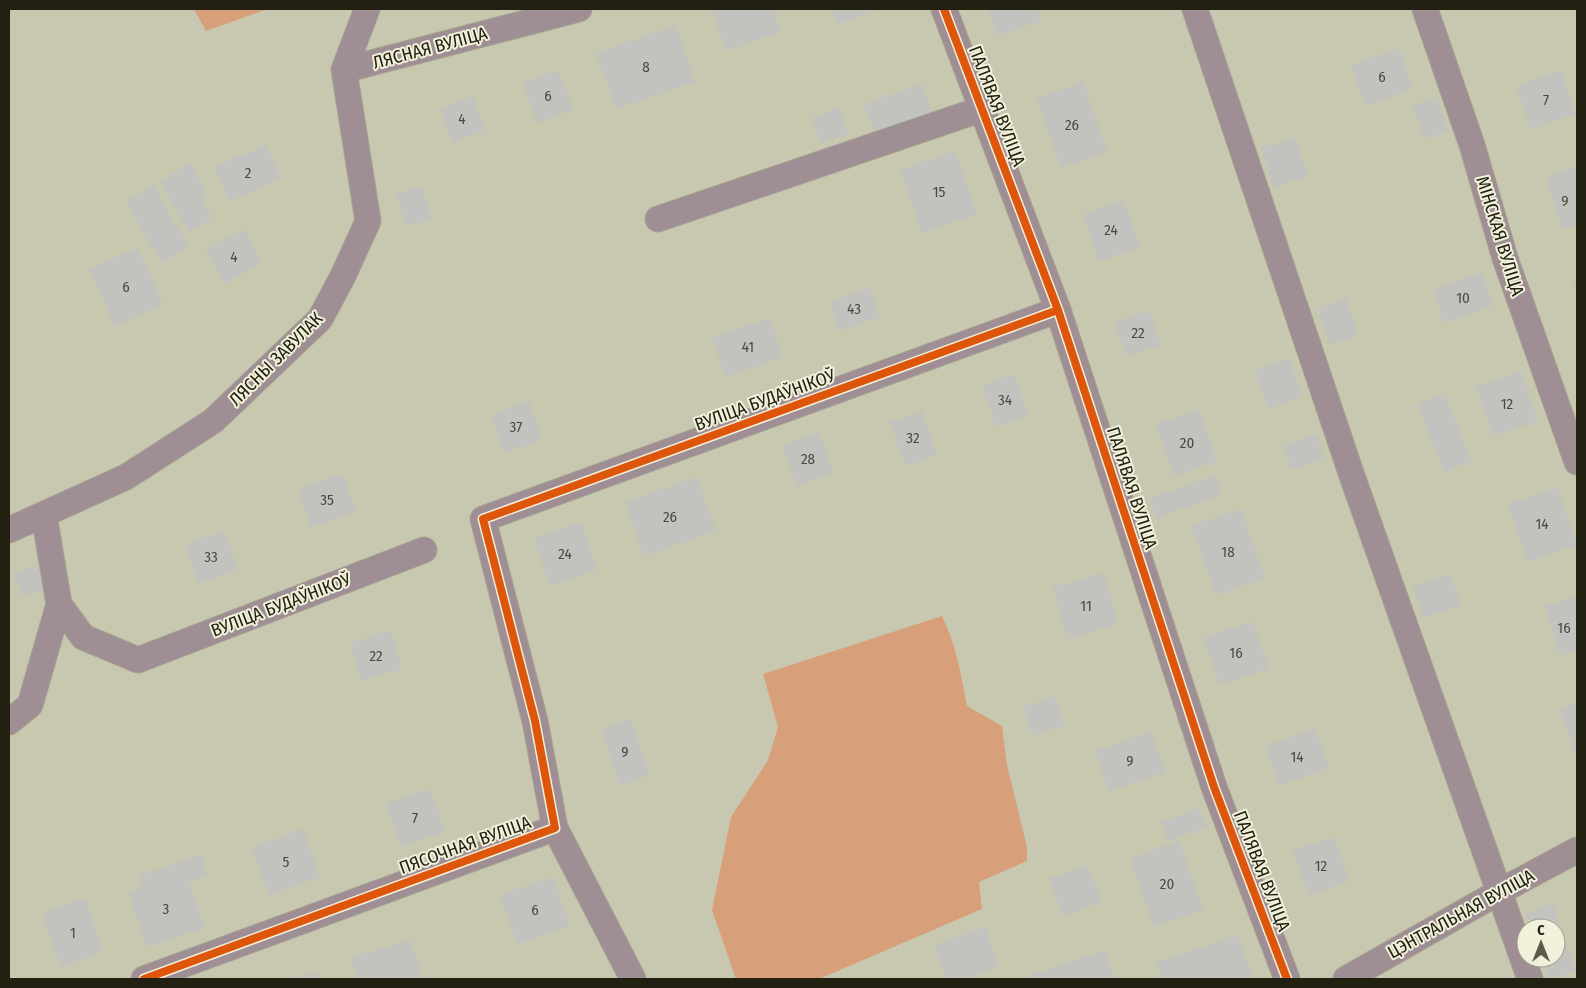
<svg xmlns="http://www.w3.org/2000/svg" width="1586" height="988" viewBox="0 0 1586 988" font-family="'Fira Sans Condensed',sans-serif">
<rect width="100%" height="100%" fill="#c8c7b0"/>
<path fill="#d7a07b" d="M194,9H268L206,31Z
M942,616C956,644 961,675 967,706L1002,726L1007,765L1027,847V861L979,882L982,909L819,979H736L712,910L731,817L768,760L778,727L763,674Z"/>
<path fill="#c2c2bf" d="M712,9H773L781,32L726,51Z
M832,9H880L837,24Z
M987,9H1037L1041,21L997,36Z
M676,25L695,82L616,109L596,53Z
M1399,48L1413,89L1365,106L1351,65Z
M559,70L573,110L537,123L523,82Z
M1561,71L1576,114L1531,129L1516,86Z
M1083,82L1107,151L1061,168L1037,98Z
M922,84L932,112L874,132L864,104Z
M473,96L485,131L452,142L440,108Z
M1437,97L1448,131L1424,139L1413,105Z
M839,108L848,134L821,144L812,117Z
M1295,137L1308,176L1274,188L1261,148Z
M266,145L281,179L229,202L214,167Z
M955,151L977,214L922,233L900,170Z
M190,164L207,192L200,196L213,218L189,232L160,181Z
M1577,167V225L1562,230L1546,177Z
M154,185L188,247L161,263L126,201Z
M422,186L432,219L406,226L396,194Z
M1124,200L1140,247L1099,261L1083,214Z
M244,229L263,263L224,284L205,250Z
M138,248L163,304L115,326L89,269Z
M1482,273L1493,306L1444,323L1433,290Z
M1577,281V296L1573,283Z
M870,288L880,317L839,331L829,302Z
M1346,298L1358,335L1330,345L1318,308Z
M1149,310L1161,345L1127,356L1114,322Z
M770,318L783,357L726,377L712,337Z
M1289,358L1303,396L1268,409L1255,371Z
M1521,372L1538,421L1493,436L1476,387Z
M1014,374L1029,415L996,427L982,385Z
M1444,393L1472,461L1444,472L1417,404Z
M529,401L542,440L504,453L491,415Z
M1199,409L1217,461L1174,476L1156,424Z
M922,411L937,455L905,466L890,422Z
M819,432L834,473L797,486L782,445Z
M1316,435L1324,459L1292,469L1284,445Z
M343,474L356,511L311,527L298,489Z
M1215,475L1222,494L1157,518L1150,499Z
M697,477L716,531L644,556L625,502Z
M1557,487L1577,545L1528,562L1508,504Z
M1241,509L1265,578L1216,595L1191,526Z
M581,522L597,570L550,586L534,538Z
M224,531L238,569L198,583L185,544Z
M37,565L46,589L22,597L13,573Z
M1104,573L1118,624L1067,639L1053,587Z
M1450,574L1461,605L1424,618L1413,587Z
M1577,596V650L1560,656L1545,606Z
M1252,621L1269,668L1220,685L1204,638Z
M391,630L402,669L361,681L350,643Z
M1055,696L1065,725L1033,736L1023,707Z
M1577,702V760L1559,708Z
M631,719L650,775L620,786L601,730Z
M1315,729L1329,768L1279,785L1265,746Z
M1151,731L1165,772L1109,791L1095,751Z
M430,789L445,831L401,847L386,804Z
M1199,808L1206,827L1168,841L1161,822Z
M303,829L320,877L269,895L252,847Z
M1334,837L1350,881L1309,895L1293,851Z
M1179,841L1203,910L1154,927L1130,858Z
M201,855L208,876L189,883L205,927L147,947L128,892L143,887L139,876Z
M1088,865L1102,902L1063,916L1049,879Z
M553,877L570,926L517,944L500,895Z
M85,898L103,952L61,967L42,913Z
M1553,904L1576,971L1549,979L1542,958H1556V928H1531L1526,913Z
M985,927L999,967L964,979H946L934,945Z
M1237,935L1253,979H1162L1156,963Z
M411,940L423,979H357L350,958Z
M1105,950L1115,979H1028L1027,977Z
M318,971L320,979H290Z"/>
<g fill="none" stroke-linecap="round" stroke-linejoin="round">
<defs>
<path id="minor" d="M367,9L344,70L579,9
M944,9L1058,310L1214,787L1287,979
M1195,9L1351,473L1530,979
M1425,9L1472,145L1505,258L1577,462
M658,219L982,109
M44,515L59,604L83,637L138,660L424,550
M9,530L126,477L213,421L320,319L343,276L368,221L344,70
M9,722L30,705L59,604
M144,979L555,828
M633,979L555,828L535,721L483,519L1058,310
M1346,979L1499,892L1577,850"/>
</defs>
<use href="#minor" stroke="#a5a492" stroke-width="27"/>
<use href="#minor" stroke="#a08e95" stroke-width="25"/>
<defs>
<path id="cycleway" d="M944,9L1058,310L1214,787L1287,979
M144,979L555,828L535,721L483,519L1058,310"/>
</defs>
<use href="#cycleway" stroke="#f0f0db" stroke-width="11"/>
<use href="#cycleway" stroke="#de560c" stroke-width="8"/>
</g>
<g text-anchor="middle" stroke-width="4" stroke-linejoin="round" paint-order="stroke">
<g font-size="15" fill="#4a493c">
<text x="646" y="72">8</text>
<text x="1382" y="82">6</text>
<text x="548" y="101">6</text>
<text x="1546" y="105">7</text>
<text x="462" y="124">4</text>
<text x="1072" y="130">26</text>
<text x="248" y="178">2</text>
<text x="939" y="197">15</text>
<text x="1565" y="206">9</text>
<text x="1111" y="235">24</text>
<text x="234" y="262">4</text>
<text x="126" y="292">6</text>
<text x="1463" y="303">10</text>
<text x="854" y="314">43</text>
<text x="1138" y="338">22</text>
<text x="748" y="352">41</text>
<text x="1005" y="405">34</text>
<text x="1507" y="409">12</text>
<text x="516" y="432">37</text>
<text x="913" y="443">32</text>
<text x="1187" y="448">20</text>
<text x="808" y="464">28</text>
<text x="327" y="505">35</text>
<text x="670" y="522">26</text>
<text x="1542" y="529">14</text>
<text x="1228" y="557">18</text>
<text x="565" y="559">24</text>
<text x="211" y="562">33</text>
<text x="1086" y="611">11</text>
<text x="1564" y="633">16</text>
<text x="1236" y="658">16</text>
<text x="376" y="661">22</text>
<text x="625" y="757">9</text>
<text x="1297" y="762">14</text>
<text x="1130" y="766">9</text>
<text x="415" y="823">7</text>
<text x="286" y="867">5</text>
<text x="1321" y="871">12</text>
<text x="1167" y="889">20</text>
<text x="166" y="914">3</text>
<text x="535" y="915">6</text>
<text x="73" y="938">1</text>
</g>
<g font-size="18" fill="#222111" stroke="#f0f0db">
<text transform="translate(430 48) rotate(-15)" y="6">ЛЯСНАЯ ВУЛІЦА</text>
<text transform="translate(997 106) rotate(69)" y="6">ПАЛЯВАЯ ВУЛІЦА</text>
<text transform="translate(1500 236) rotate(73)" y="6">МІНСКАЯ ВУЛІЦА</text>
<text transform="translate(276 359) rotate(-45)" y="6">ЛЯСНЫ ЗАВУЛАК</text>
<text transform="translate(765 400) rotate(-20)" y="6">ВУЛІЦА БУДАЎНІКОЎ</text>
<text transform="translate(1132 488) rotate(72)" y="6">ПАЛЯВАЯ ВУЛІЦА</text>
<text transform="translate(281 605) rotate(-21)" y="6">ВУЛІЦА БУДАЎНІКОЎ</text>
<text transform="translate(465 845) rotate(-20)" y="6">ПЯСОЧНАЯ ВУЛІЦА</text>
<text transform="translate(1262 871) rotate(69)" y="6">ПАЛЯВАЯ ВУЛІЦА</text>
<text transform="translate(1461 914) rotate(-29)" y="6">ЦЭНТРАЛЬНАЯ ВУЛІЦА</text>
</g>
</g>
<rect width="1586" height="988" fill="none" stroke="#222111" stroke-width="20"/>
<g transform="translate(1541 943)"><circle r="24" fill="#f0f0db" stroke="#9e9d8a"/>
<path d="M0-4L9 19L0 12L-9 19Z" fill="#5c5b49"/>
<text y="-8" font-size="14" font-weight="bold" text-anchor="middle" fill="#222111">С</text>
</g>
</svg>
